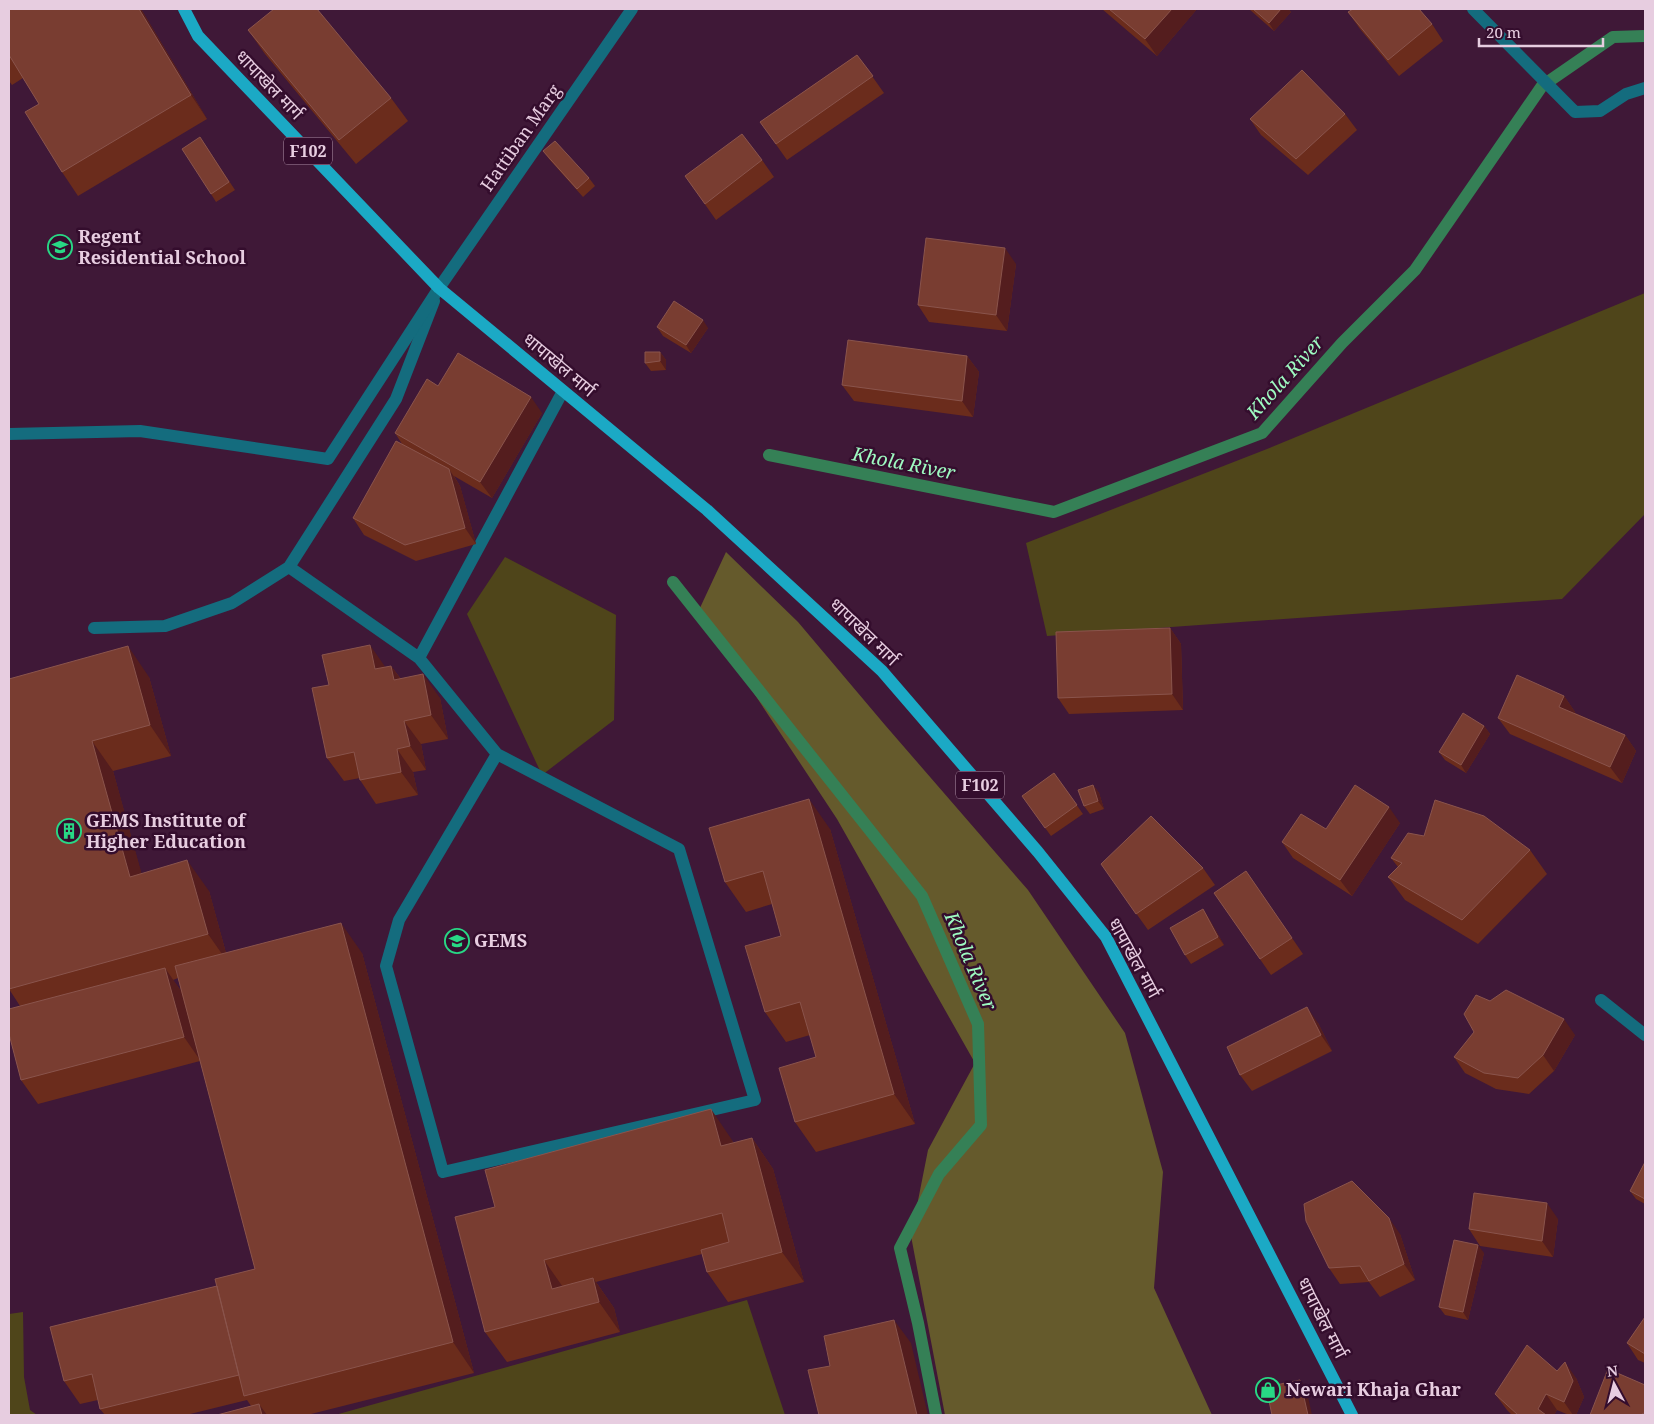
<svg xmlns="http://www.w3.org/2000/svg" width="1654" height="1424" viewBox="0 0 1654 1424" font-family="'Noto Serif','Noto Sans Devanagari',serif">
<rect width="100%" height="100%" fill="#3f1837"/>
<path fill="#4f451a" d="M1645,293V514L1562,599L1047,636L1026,543L1267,449Z
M505,557L616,615L614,720L542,775L467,614Z
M747,1300L785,1415H335Z
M23,1312L24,1377L30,1410L37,1415H9V1314Z"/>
<path fill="#655a2c" d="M726,552L798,622L885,725L1028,890L1125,1033L1163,1172L1154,1288L1212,1415H945L911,1236L928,1150L975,1063L837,819L699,610Z"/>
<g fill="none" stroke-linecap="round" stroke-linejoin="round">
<path stroke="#358056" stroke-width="12" d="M769,455L1054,512L1262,433L1342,343L1415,270L1542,86L1613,37L1645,36
M673,582L922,896L978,1024L981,1125L939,1174L900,1248L918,1323L936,1415"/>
<path stroke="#146c7e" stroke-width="12" d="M434,301L396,399L289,567L419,658L497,754L679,849L755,1100L443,1172L386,966L399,920L497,754
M94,628L165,626L232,603L289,567
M419,658L563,391"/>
<path stroke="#146c7e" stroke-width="12" d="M9,434L140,431L328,459L439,288"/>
<path stroke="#146c7e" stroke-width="12" d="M1473,9L1575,112L1600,111L1626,94L1645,88
M439,288L632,9
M1601,1000L1645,1035"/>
<path stroke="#1ba9c5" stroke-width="12" d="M184,9L198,36L439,288L707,510L882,671L1038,852L1106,937L1352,1415"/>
</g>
<path fill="#6b2c1c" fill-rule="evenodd" d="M9,9H141L207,119L78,196L62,172L39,104L23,78L12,85L9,81Z
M1102,9H1197L1157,56Z
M1249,9H1288L1291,12L1274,31Z
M1348,12L1432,24L1443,41L1399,76L1360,29Z
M248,30L391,98L408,121L356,164L265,54Z
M857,55L884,93L787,160L760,122Z
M1345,114L1357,130L1308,175L1261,135L1250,119Z
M200,137L235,190L216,202L211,194Z
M543,151L589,178L595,186L583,197L549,159Z
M762,160L774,177L716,220L685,176Z
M1016,264L1007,331L929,322L918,305Z
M657,327L708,328L691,353L663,336Z
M660,352L666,360V370L651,371L645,363Z
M967,356L979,372L973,417L854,401L842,385Z
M542,413L492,498L454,476L460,486L476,544L416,561L364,535L353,518L402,444L395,433Z
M1170,628L1181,644L1183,710L1069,714L1058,698Z
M391,666L401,679L440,698L448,739L421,744L426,770L413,772L418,795L376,804L360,780V778L344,781L327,758L329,685Z
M149,677L171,756L113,771L141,873L209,891L226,953H362L474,1373L307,1415H217L251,1406L247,1400L186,1415H105L100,1409L98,1400L80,1404L64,1381L217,1286L255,1269L200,1061L38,1104L21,1080L20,1006L9,989V679ZM178,978L181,991L173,980Z
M1564,696L1575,712V713L1625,735L1636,751L1622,783L1510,734L1498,718Z
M1484,726L1490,734L1466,773L1445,760L1439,752Z
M1054,773L1083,814L1051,836L1022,796Z
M1093,785L1099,793L1104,809L1090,814L1084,806Z
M1400,823L1352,896L1293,858L1282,842L1326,829Z
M830,829L915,1124L816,1152L795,1122L816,1057L810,1035L786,1042L765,1012L781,936L772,904L746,912L725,882Z
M1424,836L1530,850L1547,874L1478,944L1405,900L1388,877L1398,867L1391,858Z
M1101,864L1203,868L1215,885L1148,930Z
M1246,871L1303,954L1271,975L1214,893Z
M1203,909L1208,917L1224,945L1191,964L1185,955Z
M1318,1023L1332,1051L1252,1091L1240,1075Z
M1575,1035L1554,1071L1529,1094L1496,1089L1465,1073L1454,1057Z
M752,1138L773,1169L804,1282L728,1302L707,1272L702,1254L596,1282L614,1308L620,1332L507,1362L485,1332L495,1207L732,1140L733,1143Z
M1645,1162V1204L1636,1199L1630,1191Z
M1558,1219L1553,1257L1480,1246L1469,1229Z
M1400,1234L1415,1280L1380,1297L1369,1282L1340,1284L1329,1268Z
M1484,1253L1468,1320L1445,1315L1439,1307Z
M1645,1317V1363L1638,1360L1627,1343Z
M1557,1371L1576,1378L1584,1397L1576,1415H1569L1557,1410L1554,1415H1512L1507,1410L1495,1394Z"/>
<path fill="#541d1e" d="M139,9H141L207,119L191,95Z
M1172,9H1197L1157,56L1145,39Z
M1281,9H1288L1291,12L1274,31L1269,23Z
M1005,248L1016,264L1007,331L996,315Z
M703,320L708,328L691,353L686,345Z
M660,352L666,360V370L660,361Z
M967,356L979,372L973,417L962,401Z
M531,397L542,413L492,498L480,482Z
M449,469L460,486L476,544L465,528Z
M1170,628L1181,644L1183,710L1172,694Z
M370,645L386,668L375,669Z
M128,646L149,677L171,756L150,725Z
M391,666L408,689L394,680Z
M423,674L440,698L448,739L431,715Z
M1564,696L1575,712L1571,723L1559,707Z
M404,721L421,744L426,770L410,746Z
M1484,726L1490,734L1466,773L1461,765Z
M1625,735L1636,751L1622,783L1610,767Z
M92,741L113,771L151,907L130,877Z
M397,749L413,772L418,795L401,772Z
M1093,785L1099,793L1104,809L1098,801Z
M809,799L830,829L915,1124L894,1094Z
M1389,807L1400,823L1352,896L1340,880Z
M187,860L209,891L229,964L208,934Z
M1203,909L1208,917L1224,945L1218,937Z
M341,923L362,953L474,1373L453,1342Z
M165,968L181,991L200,1060L184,1037Z
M1307,1007L1318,1023L1332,1051L1321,1035Z
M1564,1019L1575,1035L1554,1071L1543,1055Z
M711,1109L732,1140L742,1176L721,1146Z
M752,1138L773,1169L804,1282L782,1252Z
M1547,1203L1558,1219L1553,1257L1542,1241Z
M1389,1218L1400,1234L1415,1280L1404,1264Z
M1478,1245L1484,1253L1468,1320L1463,1312Z
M544,1260L565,1290L552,1289Z
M593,1278L614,1308L620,1332L599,1302Z
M894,1320L911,1343L928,1415H917Z
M1565,1362L1576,1378L1584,1397L1576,1415H1573L1564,1402Z
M1300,1380L1306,1388L1312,1415H1308Z
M1546,1394L1557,1410L1554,1415H1542L1538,1409Z
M259,1404L267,1415H262Z"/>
<path fill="#793d31" stroke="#8a544c" d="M9,9H139L191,95L62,172L25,112L39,104L9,55Z
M274,9H317L391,98L339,140L248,30Z
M1109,9H1172L1145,39Z
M1253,9H1281L1269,23Z
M1353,9H1419L1432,24L1388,60L1348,12Z
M857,55L873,76L776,144L760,122Z
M1302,70L1345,114L1296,159L1250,119Z
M742,134L762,160L705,204L685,176Z
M200,137L229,182L211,194L182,149Z
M555,141L589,178L577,189L543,151Z
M926,238L1005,248L996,315L918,305Z
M674,301L703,320L686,345L657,327Z
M848,340L967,356L962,401L842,385Z
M645,352H660V361L645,363Z
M458,353L531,397L480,482L395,433L427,379L438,386Z
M396,441L449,469L465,528L405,545L353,518Z
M1170,628L1172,694L1058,698L1056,632Z
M370,645L375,669L391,666L394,680L423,674L431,715L404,721L410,746L397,749L401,772L360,780L354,752L327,758L312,688L329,685L322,655Z
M128,646L150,725L92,741L130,877L187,860L208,934L9,989V679Z
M1517,675L1564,696L1559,707L1625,735L1610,767L1498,718Z
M1463,713L1484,726L1461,765L1439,752Z
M1054,773L1077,805L1045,828L1022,796Z
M1093,785L1098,801L1084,806L1078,790Z
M1355,785L1389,807L1340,880L1282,842L1301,814L1326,829Z
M809,799L894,1094L795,1122L779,1068L816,1057L800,1002L765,1012L745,946L781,936L763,871L725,882L709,828Z
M1435,800L1484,816L1530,850L1462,920L1388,877L1402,863L1391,858L1408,833L1424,836Z
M1151,816L1203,868L1136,914L1101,864Z
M1246,871L1292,938L1260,959L1214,893Z
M1203,909L1218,937L1185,955L1170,928Z
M341,923L453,1342L244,1396L215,1279L255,1269L175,966Z
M165,968L184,1037L21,1080L9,1034V1009Z
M1506,990L1564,1019L1543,1055L1518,1078L1484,1073L1454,1057L1474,1032L1464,1014L1476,995L1490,1001Z
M1307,1007L1321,1035L1240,1075L1227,1047Z
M711,1109L721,1146L752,1138L782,1252L707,1272L701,1250L729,1242L722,1213L544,1260L552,1289L593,1278L599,1302L485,1332L455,1217L495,1207L485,1170Z
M1645,1162V1199L1630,1191Z
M1352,1181L1389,1218L1404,1264L1369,1281L1360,1266L1329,1268L1306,1221L1304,1204Z
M1474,1193L1547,1203L1542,1241L1469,1229Z
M1454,1240L1478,1245L1463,1312L1439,1307Z
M217,1286L239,1375L100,1409L92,1374L64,1381L50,1327Z
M1645,1317V1354L1627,1343Z
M894,1320L917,1415H819L808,1370L830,1366L824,1336Z
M1527,1345L1557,1371L1565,1362L1573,1381L1564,1402L1546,1394L1538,1409L1546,1415H1518L1495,1394Z
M1608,1369L1645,1385V1414L1643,1413L1642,1415H1590Z
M1300,1380L1308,1415H1272L1266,1387Z
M259,1404L262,1415H217Z"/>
<defs>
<symbol id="school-ring" viewBox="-11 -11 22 22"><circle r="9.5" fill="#340d2d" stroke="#28d885" stroke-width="1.5"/><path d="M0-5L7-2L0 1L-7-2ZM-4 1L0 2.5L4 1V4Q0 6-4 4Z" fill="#28d885"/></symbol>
<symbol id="building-ring" viewBox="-11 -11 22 22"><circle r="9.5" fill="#340d2d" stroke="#28d885" stroke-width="1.5"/><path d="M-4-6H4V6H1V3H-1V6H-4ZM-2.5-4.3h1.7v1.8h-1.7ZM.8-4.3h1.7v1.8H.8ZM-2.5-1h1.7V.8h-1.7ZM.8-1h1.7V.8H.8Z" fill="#28d885"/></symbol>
<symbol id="shop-ring" viewBox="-11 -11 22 22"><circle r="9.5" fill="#340d2d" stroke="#28d885" stroke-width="1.5"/><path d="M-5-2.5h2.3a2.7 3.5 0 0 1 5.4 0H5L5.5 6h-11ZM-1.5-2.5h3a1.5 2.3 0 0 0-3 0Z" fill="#28d885"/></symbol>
</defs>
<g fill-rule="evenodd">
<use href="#school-ring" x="46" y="233" width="28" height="28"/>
<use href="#building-ring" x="55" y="817" width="28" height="28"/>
<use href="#school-ring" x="443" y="927" width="28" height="28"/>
<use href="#shop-ring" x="1254" y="1376" width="28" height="28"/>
</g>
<g text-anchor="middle" stroke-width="5" stroke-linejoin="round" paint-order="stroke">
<g fill="#340d2d" stroke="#b193aa" stroke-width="1">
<rect x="284" y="137.5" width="48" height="27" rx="4"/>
<rect x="956" y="771.5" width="48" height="27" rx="4"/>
</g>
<g font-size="16" font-weight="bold" fill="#e7cde0">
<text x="308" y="157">F102</text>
<text x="980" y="791">F102</text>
</g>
<g font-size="18" fill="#e7cde0" stroke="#340d2d">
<text transform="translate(269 85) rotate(46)" y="6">धापाखेल मार्ग</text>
<text transform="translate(521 138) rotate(-55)" y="6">Hattiban Marg</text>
<text transform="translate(559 365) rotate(40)" y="6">धापाखेल मार्ग</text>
<text transform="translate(864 632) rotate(44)" y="6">धापाखेल मार्ग</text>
<text transform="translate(1134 958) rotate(61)" y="6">धापाखेल मार्ग</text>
<text transform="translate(1322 1318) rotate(63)" y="6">धापाखेल मार्ग</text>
</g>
<g font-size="18" font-weight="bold" fill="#e7cde0" stroke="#340d2d" text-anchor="start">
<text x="78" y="243">Regent<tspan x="78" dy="21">Residential School</tspan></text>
<text x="86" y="827">GEMS Institute of<tspan x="86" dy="21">Higher Education</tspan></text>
<text x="474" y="947">GEMS</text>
<text x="1286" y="1396">Newari Khaja Ghar</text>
</g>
<g font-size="19" font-style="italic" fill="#9efac1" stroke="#340d2d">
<text transform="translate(1285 377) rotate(-48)" y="7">Khola River</text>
<text transform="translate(904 463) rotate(11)" y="7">Khola River</text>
<text transform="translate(971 961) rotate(67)" y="7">Khola River</text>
</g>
</g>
<rect width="1654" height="1424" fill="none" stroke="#e7cde0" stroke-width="20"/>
<g transform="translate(1614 1384) rotate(353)" stroke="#340d2d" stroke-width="4" paint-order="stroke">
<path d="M0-4L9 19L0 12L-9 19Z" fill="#e7cde0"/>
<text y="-8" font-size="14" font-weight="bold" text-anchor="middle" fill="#e7cde0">N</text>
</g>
<path d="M1479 38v8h124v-8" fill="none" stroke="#e7cde0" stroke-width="2.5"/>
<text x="1486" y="38" font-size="15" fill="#e7cde0" stroke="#340d2d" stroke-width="4" paint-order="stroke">20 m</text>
</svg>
